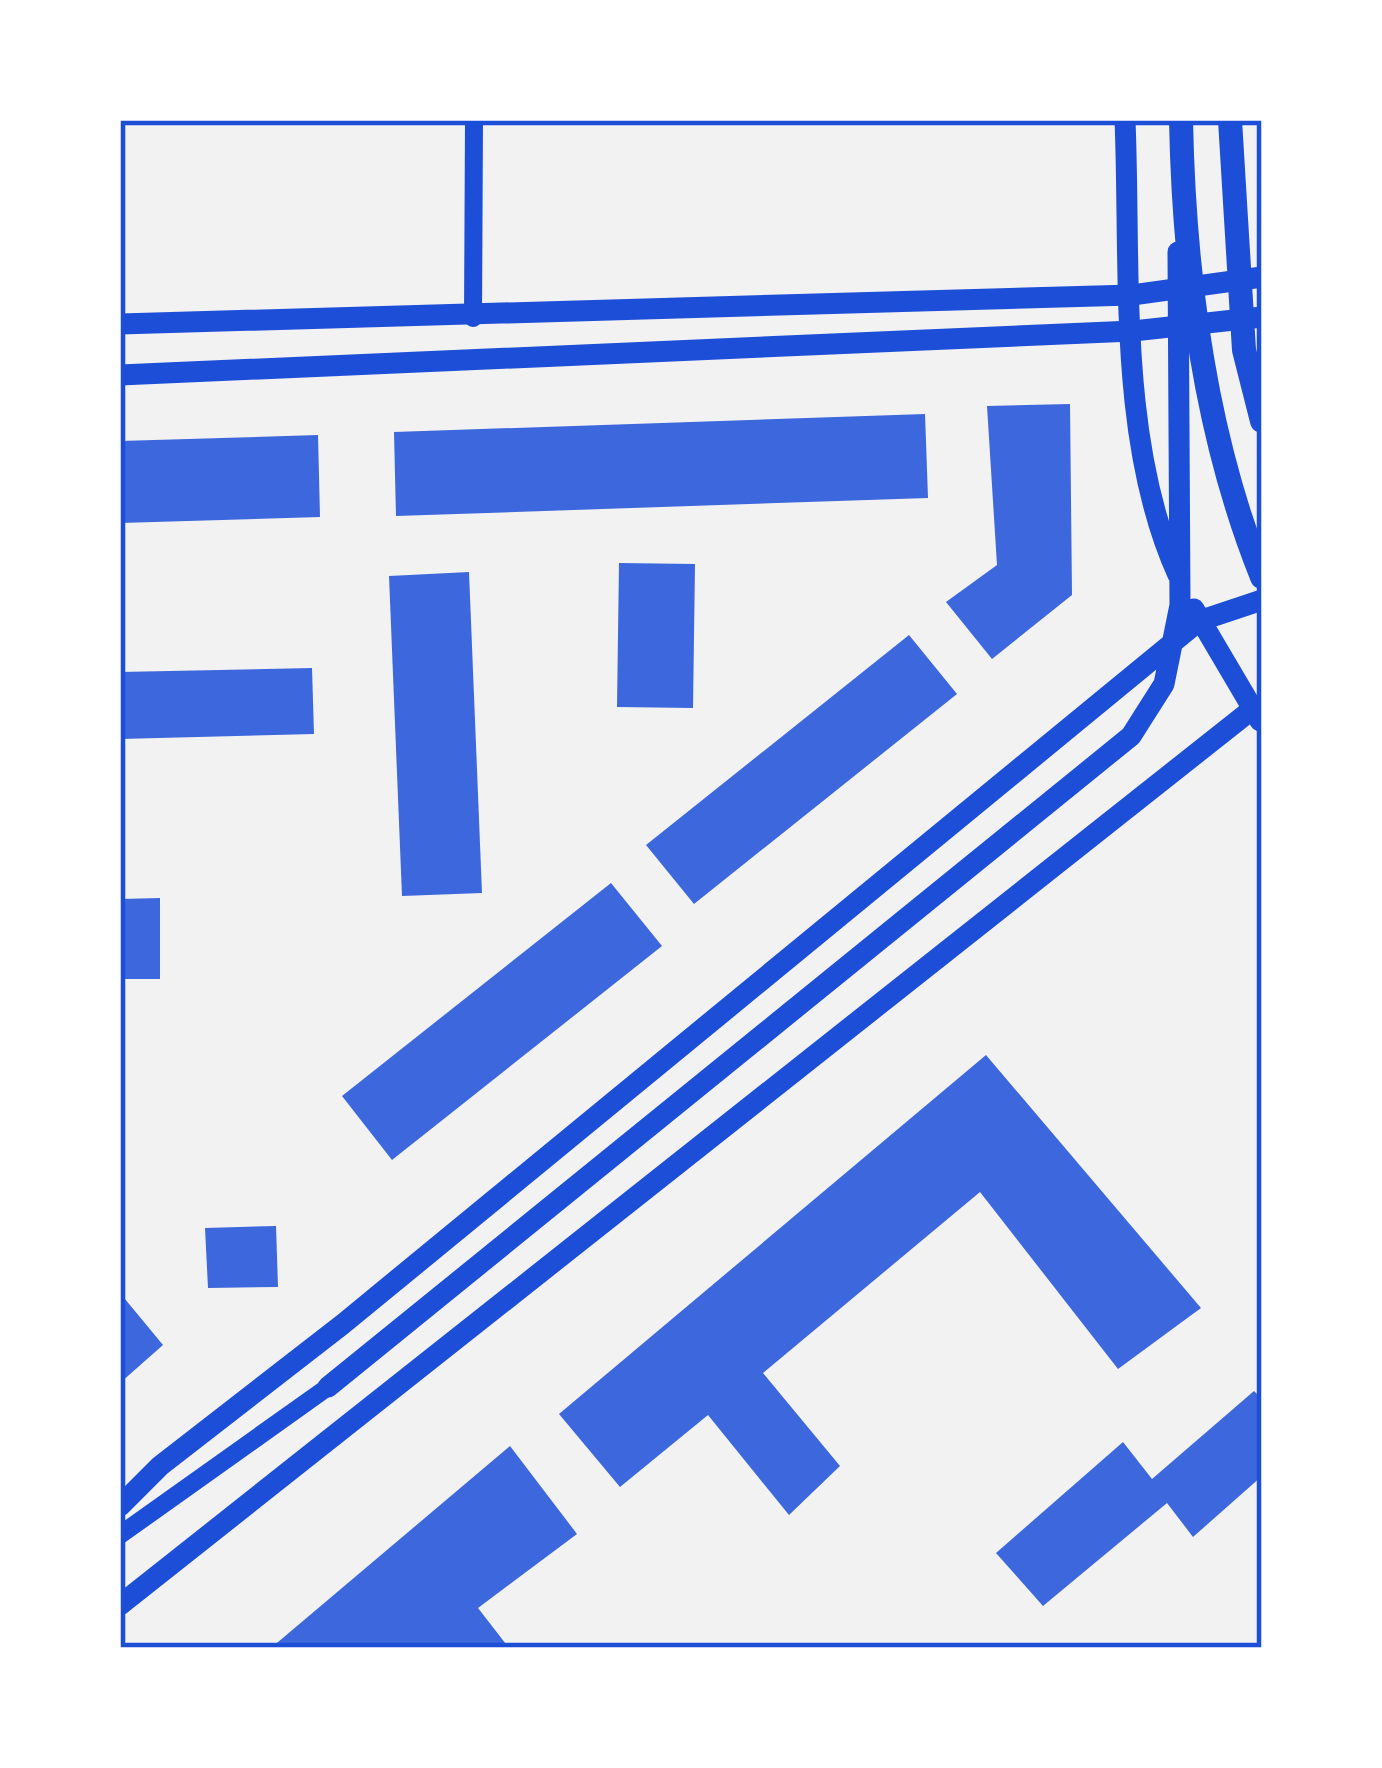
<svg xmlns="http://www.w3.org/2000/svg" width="1382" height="1768" viewBox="0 0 1382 1768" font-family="Figtree,sans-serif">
<rect width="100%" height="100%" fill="#f2f2f2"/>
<path fill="#3d67dc" d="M1070,404L1072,595L992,659L946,602L997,565L987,406Z
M925,414L928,498L396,516L394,432Z
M318,435L320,517L120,523V441Z
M619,563L695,564L693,708L617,707Z
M469,572L482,893L402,896L389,576Z
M909,635L957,694L694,904L646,845Z
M312,668L314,734L120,739V672Z
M611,883L662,946L392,1160L342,1096Z
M160,898V979H120V899Z
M986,1055L1201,1308L1118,1369L980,1192L763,1373L840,1466L789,1515L708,1415L620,1487L559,1414Z
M276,1226L278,1287L208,1288L205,1228Z
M120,1293L163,1345L120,1383Z
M1254,1391L1262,1399V1476L1193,1537L1167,1503L1043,1606L996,1553L1123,1442L1152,1479Z
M510,1446L577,1534L478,1608L509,1648H271Z"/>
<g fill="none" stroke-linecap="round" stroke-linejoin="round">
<path stroke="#1d4ed8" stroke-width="18" d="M473,318L474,120
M120,1535L328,1387"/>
<path stroke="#1d4ed8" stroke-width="21" d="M120,324L1132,295L1262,277
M120,375L1133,331L1262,317"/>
<path stroke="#1d4ed8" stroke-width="21" d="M1125,120C1131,265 1117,441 1178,575
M1194,609L1260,721
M328,1387L1131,736L1164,684L1180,605L1178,252
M120,1506L160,1466L343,1324L1199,621L1262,600
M120,1605L1250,711L1262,708"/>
<path stroke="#1d4ed8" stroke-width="24" d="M1181,120C1184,274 1204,433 1262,577
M1230,120L1244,350L1262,421"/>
</g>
<rect width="1382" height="1768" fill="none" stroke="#ffffff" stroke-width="246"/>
<rect x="123" y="123" width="1136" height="1522" fill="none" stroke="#1d4ed8" stroke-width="4.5"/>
</svg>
